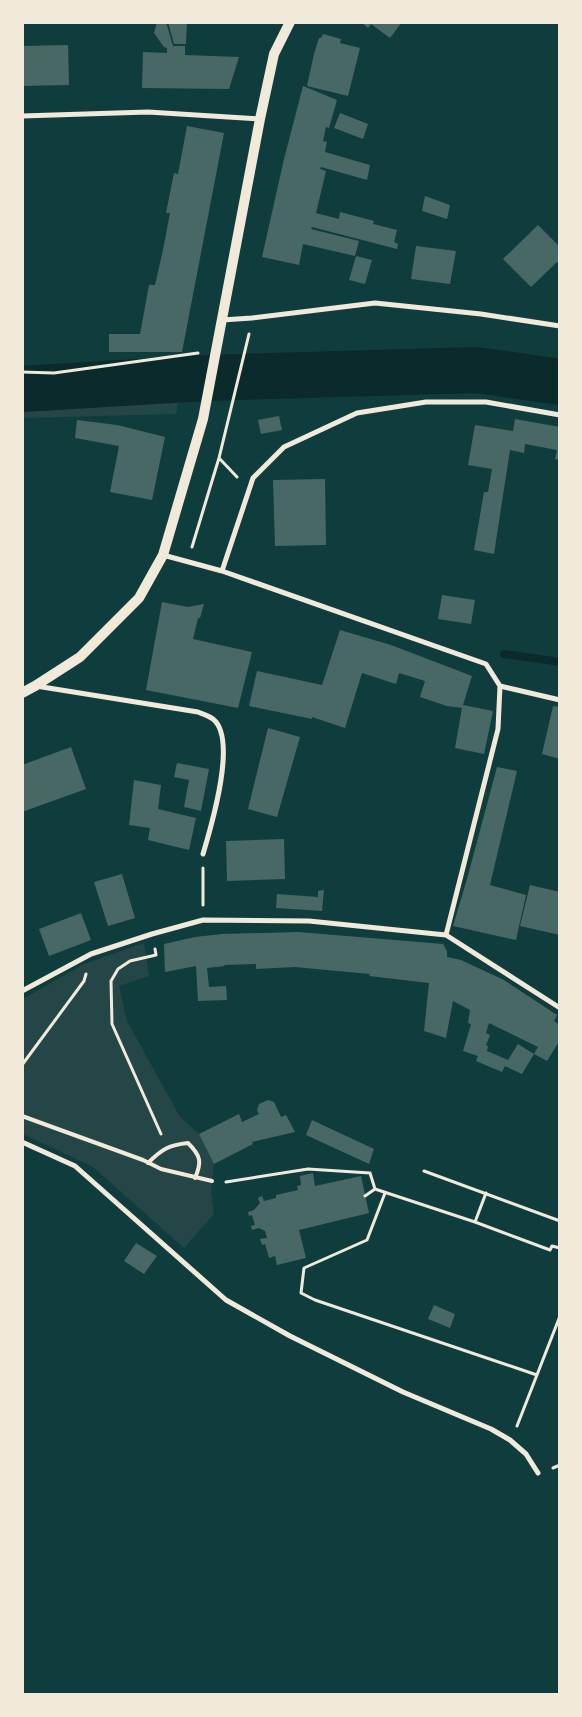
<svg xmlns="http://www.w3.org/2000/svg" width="582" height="1717" viewBox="0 0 582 1717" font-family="Arial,sans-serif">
<rect width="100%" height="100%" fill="#0f3d3e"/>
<path fill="#244646" d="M184,368L176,414L23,418V377Z
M144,943L149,976L119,986L127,1021L180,1117L199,1134L214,1164L211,1192L214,1214L184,1248L93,1167L23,1134V999L84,964Z"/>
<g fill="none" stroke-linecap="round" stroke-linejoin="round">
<path stroke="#0a2a2b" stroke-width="8" d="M504,654L560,662"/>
<path stroke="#0a2a2b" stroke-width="46" d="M22,389L205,378L476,370L560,382"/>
</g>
<path fill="#486865" d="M157,22H166L173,46H185V55L239,57L229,89L142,88L143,52L167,53V48L164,47L154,33Z
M168,22H187L186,44H174Z
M361,22H402L390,38L371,24L368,28Z
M323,34L341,39L340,43L360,48L348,96L307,86L314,54L319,38H321Z
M68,45L69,85L22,86V46Z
M303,86L337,100L329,128L326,127L323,141L327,142L325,152L370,165L367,180L321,167L320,169L326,171L316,213L339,219L340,212L374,221L373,224L397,230L394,242L398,244L397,249L312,227L311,229L359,241L355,256L303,244L299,265L262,257L284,159Z
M340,113L368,124L363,139L334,128Z
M187,126L224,133L182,352H109V334H140L149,285H155L163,250L170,213H166L174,173L178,174Z
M425,196L450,205L447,219L422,211Z
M538,225L560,247V264L557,262L531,287L503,259Z
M416,246L456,251L450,284L411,279Z
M356,256L372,260L365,284L349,280Z
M279,416L282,430L261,434L258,420Z
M515,419L560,427V460L555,459L557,450L525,444L524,453L510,450L494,554L474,550L484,492H488L492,469L468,465L475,425L513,431Z
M77,420L117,425L165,437L152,500L110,492L119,446L75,438Z
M325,479L326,545L275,546L273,480Z
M442,595L475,600L471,624L438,619Z
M162,602L188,607L204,604L200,618H198L193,639L252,652L238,708L146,690Z
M340,630L391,645L472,676L463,705L493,711L484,754L455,748L462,708L447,706L420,697L425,681L399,673L396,684L362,673L345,728L312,717V719L249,706L257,671L322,685Z
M553,706L560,707V759L542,754Z
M268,728L300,737L277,817L248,809Z
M71,747L86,789L22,812V765Z
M177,763L209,769L201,811L184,807L189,780L174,777Z
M497,767L517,771L490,885L526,895L516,940L453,926L467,879Z
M134,780L161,785L158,809L196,818L189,850L148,840L150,828L129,825Z
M284,839L285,879L227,881L226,841Z
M122,874L135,918L108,926L94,882Z
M530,885L560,892V935L520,926Z
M324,890L322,911L276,908L277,894L318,897V891Z
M81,913L91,940L49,956L39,929Z
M298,932L443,944L447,951V957L461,960L504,980L557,1015L554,1021L560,1025V1040L547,1061L534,1054L538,1047L489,1023L486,1033L490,1035L486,1045L488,1046L487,1051L508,1060L518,1044L534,1054L522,1074L505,1066L502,1072L476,1061L478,1056L463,1051L471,1024L468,1023L470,1010L453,1001L446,1038L424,1031L429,983L369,976L370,974L295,967L256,969V964L224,965L225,966L207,968L209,987L226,986L227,1000L198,1001L196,966L165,972L164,944L195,937L222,934Z
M268,1100L274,1102L281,1117L286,1115L295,1132L252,1142L253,1144L214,1164L199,1134L239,1114L242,1122L259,1114L257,1110L259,1104Z
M312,1120L374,1149L369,1164L306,1135Z
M313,1173L315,1186L361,1176L369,1213L299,1230L306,1258L277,1265L275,1256L269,1258L265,1244L262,1245L260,1239L267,1238L265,1231L259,1228L252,1230L251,1226L255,1225L252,1215L249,1216L248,1212L254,1210L260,1203L258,1198L262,1196L264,1201L276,1198V1195L298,1190L297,1186L301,1185L300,1176Z
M136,1243L157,1256L144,1274L124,1261Z
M434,1305L455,1314L450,1328L428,1319Z"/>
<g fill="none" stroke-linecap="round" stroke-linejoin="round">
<path stroke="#f1e9da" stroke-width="3" d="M22,372L54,373L198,353
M219,458L237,477
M192,547L219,458L249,334
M203,905V868
M155,949L156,955L130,961L118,969L111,981L112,1024L161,1134
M22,1065L84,981L86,974
M424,1171L560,1221
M226,1182L308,1169L370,1173L375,1189
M375,1189L475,1222L550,1250L552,1246L560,1248
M385,1193L367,1240L304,1268L301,1293L315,1300L537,1375
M365,1196L375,1189
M475,1222L486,1193
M517,1426L560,1316
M553,1468L560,1465"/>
<path stroke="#f1e9da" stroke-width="4" d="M22,1116L143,1160L161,1169L212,1181
M148,1163C162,1149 169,1145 188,1143C201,1156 202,1162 195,1178"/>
<path stroke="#f1e9da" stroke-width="5" d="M22,116L148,112L260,119
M222,320L252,318L375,303L481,314L560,326
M163,555L222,571L486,664L500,686L498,729L446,935
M222,571L253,478L284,447L357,413L426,402H486L560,415
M36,686L198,712C203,714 209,716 213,719C238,739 211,827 203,854
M500,686L560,700
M22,991L91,954L152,934L203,920L309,921L446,935L560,1008
M22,1142L75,1166L226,1300L290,1336L403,1392L491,1429L510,1440L526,1454L538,1473"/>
<path stroke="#f1e9da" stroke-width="10" d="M22,693L35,686L80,657L139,598L163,555L203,419L260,119L274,54L290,22"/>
</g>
<rect width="582" height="1717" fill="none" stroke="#f1e9da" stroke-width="48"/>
</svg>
